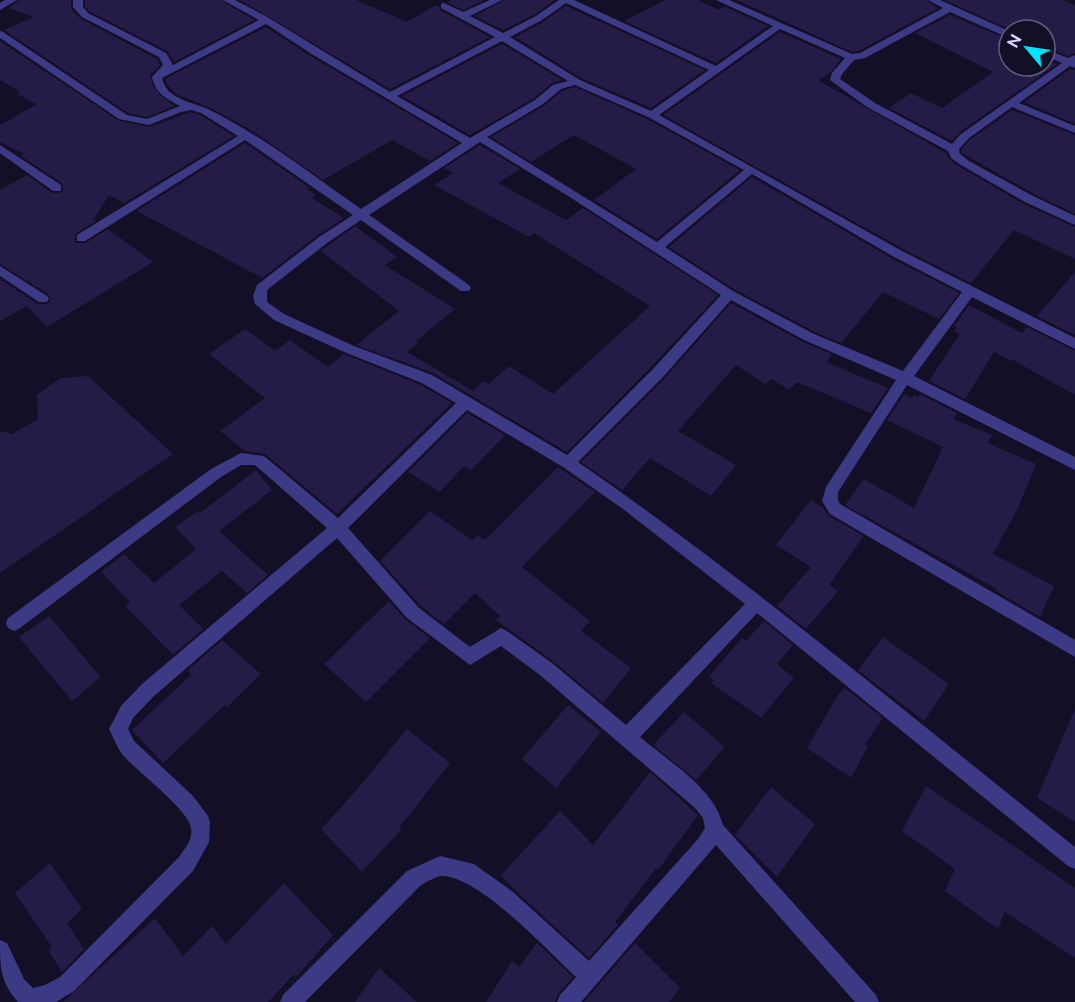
<svg xmlns="http://www.w3.org/2000/svg" width="1075" height="1002" viewBox="0 0 1075 1002" font-family="Raleway,sans-serif">
<rect width="100%" height="100%" fill="#130f26"/>
<path fill="#241b47" d="M19,0H71V9L81,19L157,59L160,65L150,75L152,84L161,96L175,106L147,117L128,113L4,30L33,17L9,8Z
M85,0H221L254,20L174,62L167,51L89,11L85,6Z
M240,0H356L407,22L434,6H439L440,10L490,37L390,89Z
M452,0H484L463,10L447,2Z
M504,0H555L535,14L503,30L475,16Z
M665,0H698L719,10L725,7L768,26L716,63L624,21Z
M737,0H926L938,8L859,51L852,52Z
M945,0H1063L1075,5V53L1068,56L1045,47V30H1011Z
M566,6L705,70L651,108L581,78L515,37L543,22Z
M950,15L1009,40V66H1045V58L1057,64L960,132L952,141L889,108L911,93L942,108L993,72L915,33Z
M266,27L309,55L458,143L430,161L392,140L323,180L251,130L211,108L176,94L167,84L165,79Z
M780,32L841,59L830,73L819,80L823,83L946,153L950,160L960,167L1024,204L1075,227V259L1014,230L971,283L903,249L663,115Z
M0,41L119,121L150,127L191,112L200,115L234,136L124,203L109,195L94,219L96,221L76,233L75,243H86L108,229L153,262L47,327L27,306L0,321V279L38,304H47L51,300L48,294L0,264V190L27,175L52,193H61L63,191L62,183L21,156L24,154L0,142V125L37,104L17,94L20,92L0,80Z
M502,44L562,80L552,83L534,98L470,135L402,96Z
M1070,69L1075,70V124L1024,102Z
M575,87L647,119L740,170L657,239L594,200L636,169L574,135L531,162L491,137L544,106L562,91Z
M1012,110L1075,135V214L1034,194L962,153L961,150L970,140Z
M245,143L310,188L307,189L316,195L312,198L344,218L318,235L262,278L137,211Z
M480,145L520,169L498,183L566,220L583,208L718,295L651,367L567,452L433,373L356,345L399,311L321,251L355,226L397,257L385,265L455,309L416,341L418,343L407,352L473,391L484,381L489,384L509,366L553,394L650,306L534,233L529,237L434,185L453,173L444,168Z
M752,177L893,259L959,293L939,319L883,292L841,343L815,332L734,289L669,247Z
M1075,272V335L1037,316Z
M731,303L803,342L832,354L826,362L888,388L871,413L797,382L789,390L771,379L765,384L736,365L678,431L736,465L711,496L650,458L622,490L581,462L665,378Z
M969,305L1022,333L1027,327L1075,351V395L1013,360L1012,361L994,352L965,399L929,381L960,334L954,331L957,327L954,326Z
M245,329L275,351L290,340L328,367L344,354L421,385L452,403L337,514L265,454L245,451L220,431L265,398L209,354Z
M88,376L173,454L0,573V431L12,434L38,419L37,395L60,378Z
M904,394L912,398L914,395L918,397L920,394L957,413L953,419L992,435L988,443L1036,464L1018,508L993,554L1054,586L1040,617L996,591L997,589L845,505L864,479L914,508L943,447L887,420Z
M467,413L505,435L471,470L464,466L440,492L408,472Z
M558,467L595,492L522,567L590,621L581,631L631,668L603,703L553,661L496,620L500,616L475,593L444,624L421,606L380,561L430,511L472,540L478,535L485,540Z
M256,470L272,490L219,531L268,575L247,593L222,571L179,605L203,629L173,655L125,606L130,602L101,572L124,554L154,583L196,549L175,527L198,511L200,513Z
M811,500L823,508L829,516L864,536L829,585L838,591L806,629L777,606L811,567L776,545Z
M389,601L405,619L430,638L366,702L324,664Z
M49,616L101,677L72,701L19,637Z
M764,621L793,645L777,664L794,678L761,718L711,683L714,680L709,676L742,638L746,641Z
M883,637L949,684L924,721L858,670Z
M222,640L261,674L227,707L225,705L163,763L132,730L191,675L188,670Z
M845,688L883,718L865,744L868,746L851,778L807,748L838,695Z
M568,705L601,732L556,788L522,759Z
M1075,709V822L1037,798Z
M684,712L725,747L696,780L653,745Z
M407,729L450,763L399,828L401,830L362,872L321,829L355,792Z
M650,772L698,815L658,870L656,868L615,922L618,925L589,958L520,895L501,875L560,811L593,845Z
M926,786L1075,888V958L1005,912L998,929L945,891L955,869L902,831Z
M771,787L815,824L777,877L735,835Z
M50,863L82,909L67,923L84,949L62,972L48,950L52,947L15,893Z
M284,883L333,935L296,977L294,974L268,1002H63L155,918L183,956L212,926L226,944Z
M537,943L573,977L558,994L555,1002H486L512,961L519,967Z
M635,943L680,988L669,1002H584Z
M379,968L417,1002H355Z"/>
<g fill="none" stroke-linecap="round" stroke-linejoin="round">
<path fill="#3d3a85" fill-rule="evenodd" d="M5,0H17L0,10V3Z
M73,0H83V7L88,13L166,53L173,65L259,20L223,0H235L269,18L390,92L495,37L441,8V4L444,3L463,12L490,0H502L470,16L503,33L536,16L559,0H574L716,66L773,26L716,0H729L852,54L860,53L943,8L928,0H940L1009,31V38L950,12L865,58L854,60L842,74L840,79L875,103L952,144L961,134L1062,63L1045,56V49L1068,58L1075,55V68L1070,66L1019,103L1075,126V133L1012,107L969,138L959,149L960,154L969,161L1033,196L1075,216V225L1025,202L961,165L951,158L948,151L867,107L830,80L832,73L845,58L780,29L659,115L902,251L1075,338V349L972,297L914,376L1075,457V470L907,385L838,492V500L840,504L1075,640V657L830,514L822,501L826,487L896,380L804,340L731,300L663,377L578,462C750,581 911,717 1075,847V869L1068,866L757,613L640,737C668,761 714,788 723,825L876,995L879,1002H855L716,845L581,1002H557L560,995L576,977C548,951 479,876 442,876C436,876 427,882 421,885L305,1002H280L283,995L407,871L440,856L474,864L513,892L589,961L698,839L705,828L703,818L695,808L540,675L501,646L470,665L407,618L337,538L154,696L133,718L128,729L134,741L193,796L208,816L210,823L209,842L193,871L74,991L56,1002H18C0,982 0,966 0,940L7,943L24,979L33,988L45,985L60,977L179,857C185,848 193,840 191,828C189,810 135,770 122,754C117,747 113,737 109,729L121,706L142,684L327,528L255,465H241L221,477L20,628L14,631L8,628L6,623L8,618L211,469L241,453L264,456L338,518L456,403L422,383L344,352L274,320L255,304L253,296L257,285L319,237L353,215L245,140L85,241H77V235L238,136L201,113L191,110L181,112L149,125L119,119L0,38V31L3,32L127,115L147,119L180,106C167,99 155,93 152,77L163,65L159,57L82,17L73,7ZM566,3L709,70L651,111L580,80L510,37L542,20ZM266,24L310,53L462,143L361,209C312,175 264,137 210,110C194,102 166,100 162,78ZM502,41L568,81L553,85L535,100L470,138L397,96ZM575,85L648,117L744,170L657,242L487,137L543,104L561,89ZM480,142L565,194L721,295L653,369L567,455L432,375L354,346L284,314L267,302V290L327,243L361,220L461,291H469L471,288L469,285L369,215ZM752,174L894,257L962,292L903,371L814,334L733,291L665,247ZM467,410L563,467L623,509L745,604L626,725L552,663L507,631L501,628L470,647L419,608L348,528Z
M0,145L61,185V191H53L0,153Z
M0,266L47,296L49,299L47,302H39L0,276Z"/>
</g>
<g transform="translate(1027 48) rotate(299)"><circle r="28" fill="#130f26" stroke="#625e7d" stroke-width="1.5"/>
<path d="M0-4.5L10 22L0 15L-10 22Z" fill="#00e5ff"/>
<text y="-9" font-size="16" font-weight="bold" text-anchor="middle" fill="#d9d4ff">N</text>
</g>
</svg>
